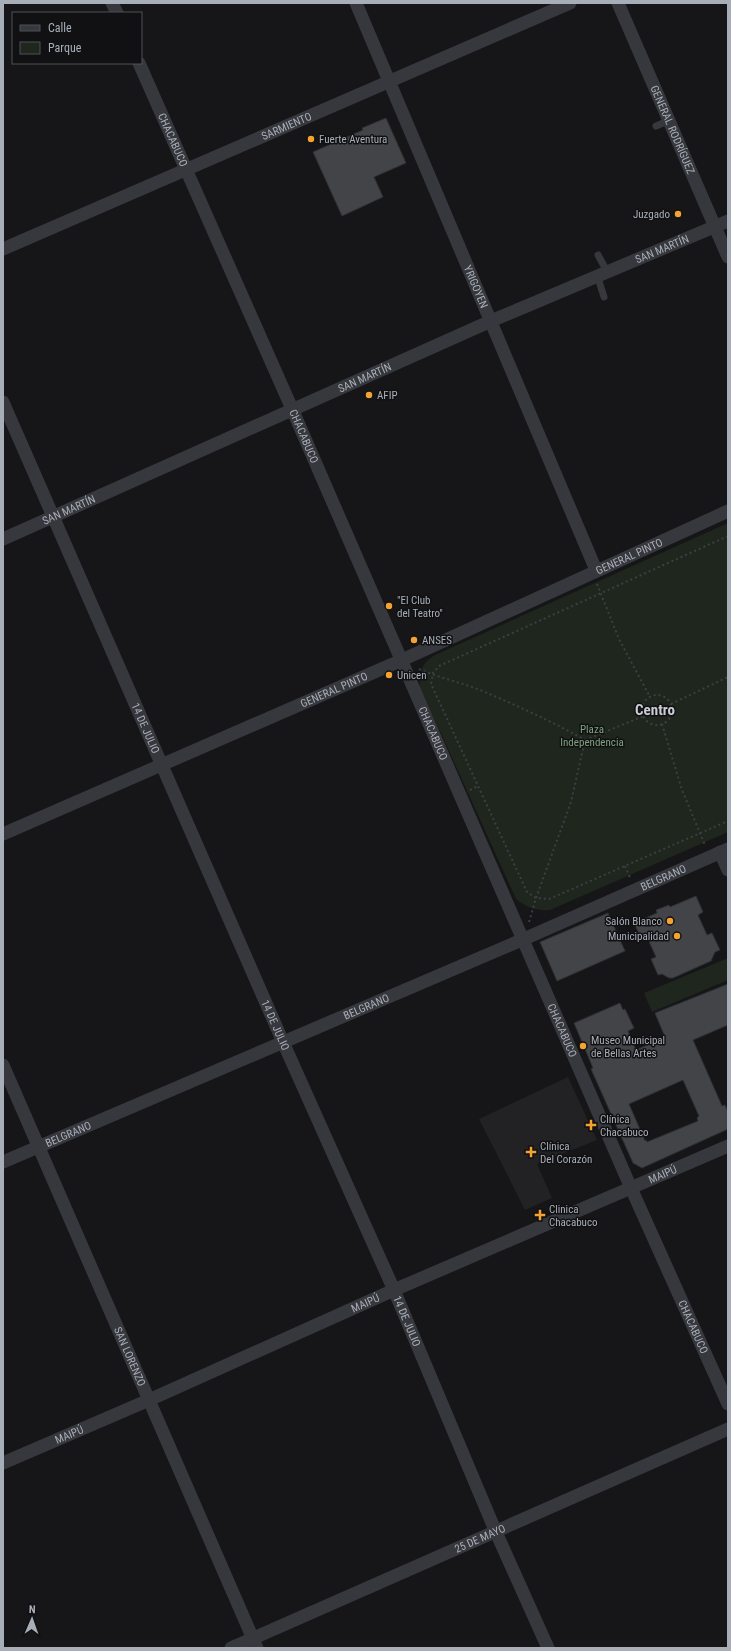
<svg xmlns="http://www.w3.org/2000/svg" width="731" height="1651" viewBox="0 0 731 1651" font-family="'Roboto Condensed',sans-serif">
<rect width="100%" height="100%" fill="#161618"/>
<path fill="#222225" d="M568,1077L597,1140L537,1164L552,1198L525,1210L479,1119Z"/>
<path fill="#1e261e" d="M728,523V832L550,910C536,911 527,908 516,899L420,687C418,672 422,663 435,655Z
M728,958V980L652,1012L644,993Z"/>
<path fill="#424448" stroke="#303034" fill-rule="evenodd" d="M386,118L406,163L374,177L383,197L342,216L313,152L363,130L362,128Z
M696,896L703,912L698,915L707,935L712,933L720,950L715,952L711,961L673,978H669L662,974L658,975L651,959L656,957L647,937L642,940L634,923L657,913L656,910L669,905L670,907Z
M608,913L625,951L557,981L540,942Z
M728,984V1025L693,1040L722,1106L725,1105L728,1112V1129L642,1168L633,1163L591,1069L593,1068L574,1023L620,1003L623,1010L625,1009L634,1028L628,1031L636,1050L665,1037L655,1013ZM683,1080L699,1116L697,1118L698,1121L647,1142L646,1140L645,1141L629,1104Z"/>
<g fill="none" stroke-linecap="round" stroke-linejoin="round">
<path stroke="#3d3f44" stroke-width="2" stroke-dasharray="2 3" stroke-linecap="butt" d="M728,536L439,666L433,673L431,684L527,892L536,898L549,899L728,821
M597,584L619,639L650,697
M419,669C439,678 460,682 480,690C516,705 551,721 585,740
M642 710a15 15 0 1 1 30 0a15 15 0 1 1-30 0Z
M671,704L728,677
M662,724L682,790L705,845
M585,740L644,716
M470,790L478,786
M625,866L631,880
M529,922L536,898L571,802L585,740"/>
<path stroke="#37383d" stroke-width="7" d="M656,126L668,121
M598,255L608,273
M598,278L604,297"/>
<g stroke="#37383d" stroke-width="13">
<path d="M112,3L117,13"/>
<path id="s1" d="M356,3L596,570"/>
<path id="s2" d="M618,3L728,257"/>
<path id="s3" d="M139,63L293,411L631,1188L728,1404"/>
<path id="s4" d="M3,249L570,3"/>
<path id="s5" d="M3,402L283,1042L394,1290L495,1530L548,1648"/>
<path id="s6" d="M3,539L491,321L728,221"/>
<path id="s7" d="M3,834L402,660L728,511"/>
<path d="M720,852L728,870"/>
<path id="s8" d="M3,1065L257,1648"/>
<path id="s9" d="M3,1162L524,939L728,849"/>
<path id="s10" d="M3,1463L149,1400L394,1290L728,1146"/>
<path id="s11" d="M231,1648L728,1429"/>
</g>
</g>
<g fill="#f4a332" stroke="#111113" stroke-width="1.5">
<circle cx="311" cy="139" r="4"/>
<circle cx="678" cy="214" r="4"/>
<circle cx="369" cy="395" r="4"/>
<circle cx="389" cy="606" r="4"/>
<circle cx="414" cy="640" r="4"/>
<circle cx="389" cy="675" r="4"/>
<circle cx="670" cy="921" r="4"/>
<circle cx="677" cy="936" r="4"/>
<circle cx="583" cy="1046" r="4"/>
<path d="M589 1119h4v4h4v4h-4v4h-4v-4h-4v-4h4z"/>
<path d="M529 1146h4v4h4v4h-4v4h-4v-4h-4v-4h4z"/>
<path d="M538 1209h4v4h4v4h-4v4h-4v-4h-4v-4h4z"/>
</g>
<g text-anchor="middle" stroke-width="3" stroke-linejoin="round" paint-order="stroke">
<g font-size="11" fill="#a8aeb8" stroke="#111113">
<text dy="4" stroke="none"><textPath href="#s4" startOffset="309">SARMIENTO</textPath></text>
<text dy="4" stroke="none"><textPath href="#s2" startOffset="138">GENERAL RODRÍGUEZ</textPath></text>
<text dy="4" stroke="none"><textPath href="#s3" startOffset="84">CHACABUCO</textPath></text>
<text dy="4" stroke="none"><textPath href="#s6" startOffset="720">SAN MARTÍN</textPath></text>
<text dy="4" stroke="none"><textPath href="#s1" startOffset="308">YRIGOYEN</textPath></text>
<text dy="4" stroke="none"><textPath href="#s6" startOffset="396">SAN MARTÍN</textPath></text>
<text dy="4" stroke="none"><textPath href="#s3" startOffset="408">CHACABUCO</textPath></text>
<text dy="4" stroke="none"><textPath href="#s6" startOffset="72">SAN MARTÍN</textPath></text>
<text dy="4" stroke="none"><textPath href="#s7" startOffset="685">GENERAL PINTO</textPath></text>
<text dy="4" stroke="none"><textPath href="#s7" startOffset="361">GENERAL PINTO</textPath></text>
<text dy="4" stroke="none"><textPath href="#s5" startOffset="356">14 DE JULIO</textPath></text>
<text dy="4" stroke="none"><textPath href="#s3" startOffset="732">CHACABUCO</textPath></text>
<text dy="4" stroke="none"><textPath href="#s9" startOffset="719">BELGRANO</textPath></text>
<text dy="4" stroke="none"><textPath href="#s9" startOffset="395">BELGRANO</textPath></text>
<text dy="4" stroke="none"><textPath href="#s5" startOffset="680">14 DE JULIO</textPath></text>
<text dy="4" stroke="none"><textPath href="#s3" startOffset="1056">CHACABUCO</textPath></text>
<text dy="4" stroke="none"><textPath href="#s9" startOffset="71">BELGRANO</textPath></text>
<text dy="4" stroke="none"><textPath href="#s10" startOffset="720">MAIPÚ</textPath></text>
<text dy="4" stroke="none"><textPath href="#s10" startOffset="396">MAIPÚ</textPath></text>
<text dy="4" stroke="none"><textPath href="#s5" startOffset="1004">14 DE JULIO</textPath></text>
<text dy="4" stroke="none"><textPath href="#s3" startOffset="1380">CHACABUCO</textPath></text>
<text dy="4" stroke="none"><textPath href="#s8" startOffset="318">SAN LORENZO</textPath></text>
<text dy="4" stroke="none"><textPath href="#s10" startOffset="72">MAIPÚ</textPath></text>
<text dy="4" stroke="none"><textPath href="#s11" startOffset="272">25 DE MAYO</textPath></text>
</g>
<g font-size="11" fill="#a8aeb8" stroke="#111113" text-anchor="start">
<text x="319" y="143">Fuerte Aventura</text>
<text x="670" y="218" text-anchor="end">Juzgado</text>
<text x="377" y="399">AFIP</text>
<text x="397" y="604">"El Club<tspan x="397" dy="13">del Teatro"</tspan></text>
<text x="422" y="644">ANSES</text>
<text x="397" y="679">Unicen</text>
<text x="662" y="925" text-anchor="end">Salón Blanco</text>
<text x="669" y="940" text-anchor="end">Municipalidad</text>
<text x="591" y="1044">Museo Municipal<tspan x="591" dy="13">de Bellas Artes</tspan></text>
<text x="600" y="1123">Clínica<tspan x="600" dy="13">Chacabuco</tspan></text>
<text x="540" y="1150">Clínica<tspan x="540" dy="13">Del Corazón</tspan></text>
<text x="549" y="1213">Clinica<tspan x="549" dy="13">Chacabuco</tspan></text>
</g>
<g font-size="11" fill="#7fa37e" stroke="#111113">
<text x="592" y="733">Plaza<tspan x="592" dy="13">Independencia</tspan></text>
</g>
<g font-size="15" font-weight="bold" fill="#c9cdd4" stroke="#111113">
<text x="655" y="715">Centro</text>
</g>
</g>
<rect width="731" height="1651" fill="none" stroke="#a8aeb8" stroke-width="8"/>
<rect x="12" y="12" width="130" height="52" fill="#111113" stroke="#4d5055"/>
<rect x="20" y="25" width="20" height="6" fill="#37383d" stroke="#4d5055"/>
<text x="48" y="32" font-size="12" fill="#a8aeb8">Calle</text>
<rect x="20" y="42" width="20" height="12" fill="#1e261e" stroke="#4d5055"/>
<text x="48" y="52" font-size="12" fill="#a8aeb8">Parque</text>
<g transform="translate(32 1619) rotate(2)" stroke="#111113" stroke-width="3" paint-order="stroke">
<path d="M0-3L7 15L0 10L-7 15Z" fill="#a8aeb8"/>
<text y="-6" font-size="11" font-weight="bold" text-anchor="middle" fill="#a8aeb8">N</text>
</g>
</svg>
